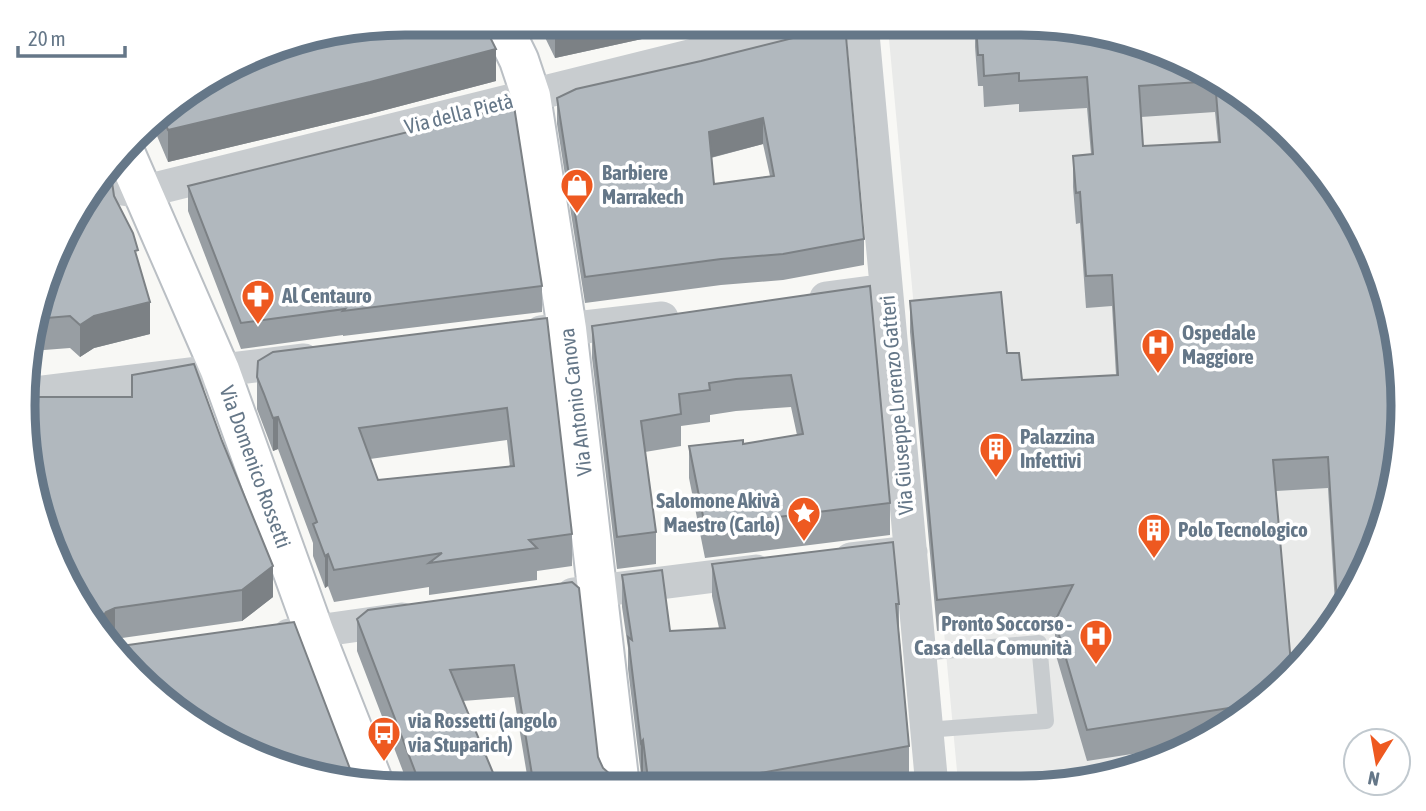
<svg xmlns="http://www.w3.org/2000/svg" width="1426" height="811" viewBox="0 0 1426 811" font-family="'Asap Condensed',sans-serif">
<rect width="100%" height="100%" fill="#f8f8f5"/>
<path fill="#e9eae9" d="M921,23L1046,24L1144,43L1339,193V618L1291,676L1212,737L1143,768L1070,783L958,782L889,39Z"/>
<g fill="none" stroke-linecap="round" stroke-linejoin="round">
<defs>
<path id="secondary" d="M501,23L519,60L531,96L567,329L620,787
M125,152L220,370L314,631L375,786"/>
</defs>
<use href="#secondary" stroke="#babfc4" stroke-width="42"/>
<path stroke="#c8cccf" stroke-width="16" d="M920,653L1039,643L1046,721L926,730"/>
<path stroke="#c8cccf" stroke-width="33" d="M862,23L932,787
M95,185L142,192L822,23
M826,298L886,290
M541,332L662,318
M27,394L304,360
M851,559L911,552
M573,594L756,571
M289,635L402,619"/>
<use href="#secondary" stroke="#fff" stroke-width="38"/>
</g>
<path fill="#989ea3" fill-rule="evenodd" d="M538,23H715L555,58Z
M975,24H1046L1233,87L1339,193V618L1336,621L1328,488L1276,491L1292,675L1212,737L1196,744L1087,761L1055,652V621L1056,618L937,631L910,332V301L1007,353L1022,380L1116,375L1112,306L1086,308L1080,223L1076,224L1073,187V156L1091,154L1087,108L1019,112V104L984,107L983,86H978L975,47ZM1215,112L1218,142L1143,146L1141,117Z
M845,25L864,239V265L783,280L721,285L585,303L557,124V98ZM763,144L770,176L714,184L711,158Z
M496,81L370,114L168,162L152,124L173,102Z
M188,186L542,286V312L343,336V335L241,349L188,211Z
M114,196L138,261L150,334L94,348L80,357L70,348L31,351L36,306Z
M870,286L890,503V535L705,558L689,478V446L743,444L797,435L791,407L736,411L710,415V422L681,426V446L645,452L656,532V564L617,569L592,358V326Z
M547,318L572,534V566L537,571V580L429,595V587L334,602L328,586L325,588L313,556V543L278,449L273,451L257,409V377ZM507,440L510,467L378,480L370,459Z
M24,430L273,597L242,621L115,639Z
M712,564L899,604V631L909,746V778L857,787H645L643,772L641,775L628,669V648L622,607V575L670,631L719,628L712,596Z
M572,582L598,757L603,768L618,787H529L514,697L463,701L499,787H409L357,651V619Z"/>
<path fill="#7c8185" d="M581,23H715L555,58V29Z
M496,49V81L370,114L168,162V130Z
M763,118V144L709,158V132Z
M150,302V334L94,348L80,357V325L94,316Z
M278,417V449L273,451V418Z
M328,554V586L325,588V556Z
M273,566V597L242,621V590Z
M115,608V639L108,642L99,628L101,619L106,612Z
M643,740V772L641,775V743Z
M618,776V787H610Z"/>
<path fill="#b1b8be" stroke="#7c8185" stroke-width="2" fill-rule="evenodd" d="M405,23H483L496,49L370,82L168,130L161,114L173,102L283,43Z
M552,23H581L555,29Z
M976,24H1046L1144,43L1233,87L1339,193L1396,330V480L1338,619L1328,457L1273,460L1292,675L1255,704L1087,730L1055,621L1073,585L937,600L910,301L1001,292L1007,353H1019L1022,380L1118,375L1112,275L1086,276L1080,192L1076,193L1073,156L1093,154L1087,77L1019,81V73L984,76L983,55H978ZM1215,81L1220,142L1143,146L1139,86Z
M845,25L864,239L783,254L721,259L585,277L557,98L576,89L701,61ZM763,118L774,176L714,184L709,132Z
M514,106L542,286L343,311L345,309L241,323L188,186Z
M111,175L114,196L133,233L138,250L135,251L150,302L94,316L80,325L70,316L35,319L36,306L87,193L102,177Z
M870,286L890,503L705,526L689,446L743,440V444L803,434L791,375L736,379L709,383L710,390L679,394L681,414L641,421L656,532L617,537L592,326Z
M547,318L572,534L529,540L537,548L429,563L442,553L334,570L328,554L325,556L313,524L317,522L278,417L273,418L264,394L257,377L258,361L273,352ZM507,408L514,466L378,480L359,428Z
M194,364L222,441L273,566L242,590L115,608L106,612L101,619L99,628L52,552L24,430L27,397H132V375Z
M893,542L899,604H896L909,746L683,787H649L643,740L641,743L628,637L632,640L622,575L662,570L670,631L725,628L712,564Z
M572,582L579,588L598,757L603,768L611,775L618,776L610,787H534L514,665L450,670L499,787H421L357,619L368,610Z
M294,622L355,782L283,768L193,724L117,658L108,643L110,644L121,646Z
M959,783L1045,785V787H959Z"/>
<defs>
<symbol id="shop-pin" viewBox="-11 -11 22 30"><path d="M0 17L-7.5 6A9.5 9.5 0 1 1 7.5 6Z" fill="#ee5920" stroke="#fff"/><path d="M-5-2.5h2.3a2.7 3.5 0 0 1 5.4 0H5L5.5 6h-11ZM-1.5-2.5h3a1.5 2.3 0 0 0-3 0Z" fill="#fff"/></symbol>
<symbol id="pharmacy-pin" viewBox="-11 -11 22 30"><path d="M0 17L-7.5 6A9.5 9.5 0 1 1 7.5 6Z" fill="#ee5920" stroke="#fff"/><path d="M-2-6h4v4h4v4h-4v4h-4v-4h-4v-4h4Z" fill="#fff"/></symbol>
<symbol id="hospital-pin" viewBox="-11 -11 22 30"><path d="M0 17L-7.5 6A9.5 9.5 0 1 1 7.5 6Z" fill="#ee5920" stroke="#fff"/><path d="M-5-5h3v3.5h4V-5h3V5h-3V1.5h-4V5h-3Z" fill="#fff"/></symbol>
<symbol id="building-pin" viewBox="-11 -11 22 30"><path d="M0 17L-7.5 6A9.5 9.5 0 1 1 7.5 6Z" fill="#ee5920" stroke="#fff"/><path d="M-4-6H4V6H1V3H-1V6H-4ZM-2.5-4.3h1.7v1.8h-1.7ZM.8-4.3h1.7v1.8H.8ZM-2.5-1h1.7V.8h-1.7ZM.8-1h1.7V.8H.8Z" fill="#fff"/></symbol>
<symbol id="sight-pin" viewBox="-11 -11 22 30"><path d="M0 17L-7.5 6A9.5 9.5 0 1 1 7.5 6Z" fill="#ee5920" stroke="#fff"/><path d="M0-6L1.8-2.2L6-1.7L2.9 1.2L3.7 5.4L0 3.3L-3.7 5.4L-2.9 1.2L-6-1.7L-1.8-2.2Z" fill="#fff"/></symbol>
<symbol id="bus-pin" viewBox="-11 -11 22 30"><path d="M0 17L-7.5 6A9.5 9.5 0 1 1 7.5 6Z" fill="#ee5920" stroke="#fff"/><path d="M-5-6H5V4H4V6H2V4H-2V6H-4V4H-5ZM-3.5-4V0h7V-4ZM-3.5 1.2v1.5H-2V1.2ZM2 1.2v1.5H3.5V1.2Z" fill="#fff"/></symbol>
</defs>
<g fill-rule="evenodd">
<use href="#shop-pin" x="558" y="166" width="38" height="52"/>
<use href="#pharmacy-pin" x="239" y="277" width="38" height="52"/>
<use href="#hospital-pin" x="1139" y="326" width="38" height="52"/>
<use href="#building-pin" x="977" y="430" width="38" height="52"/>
<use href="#sight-pin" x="785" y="494" width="38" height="52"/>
<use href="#building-pin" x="1135" y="511" width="38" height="52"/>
<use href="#hospital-pin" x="1077" y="617" width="38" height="52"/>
<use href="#bus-pin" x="365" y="714" width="38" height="52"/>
</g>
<g text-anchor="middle" stroke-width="7" stroke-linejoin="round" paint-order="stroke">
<g font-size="21" fill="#657788" stroke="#fff">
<text transform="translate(459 114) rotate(-14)" y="7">Via della Pietà</text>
<text transform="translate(576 402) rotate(-97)" y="7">Via Antonio Canova</text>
<text transform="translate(897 405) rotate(-95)" y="7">Via Giuseppe Lorenzo Gatteri</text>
<text transform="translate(255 467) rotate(70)" y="7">Via Domenico Rossetti</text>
</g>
<g font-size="21" font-weight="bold" fill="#657788" stroke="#fff" text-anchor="start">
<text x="602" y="180">Barbiere<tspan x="602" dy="24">Marrakech</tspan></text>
<text x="282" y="303">Al Centauro</text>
<text x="1182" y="340">Ospedale<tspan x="1182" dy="24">Maggiore</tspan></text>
<text x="1020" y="444">Palazzina<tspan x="1020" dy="24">Infettivi</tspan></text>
<text x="780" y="508" text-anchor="end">Salomone Akivà<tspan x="780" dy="24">Maestro (Carlo)</tspan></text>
<text x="1178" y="537">Polo Tecnologico</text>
<text x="1072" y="631" text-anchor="end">Pronto Soccorso -<tspan x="1072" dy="24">Casa della Comunità</tspan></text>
<text x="408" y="728">via Rossetti (angolo<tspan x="408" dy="24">via Stuparich)</tspan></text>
</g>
</g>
<path d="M0 0H1426V811H0ZM405 35H1021A370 370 0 0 1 1391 405V406A370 370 0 0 1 1021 776H405A370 370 0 0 1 35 406V405A370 370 0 0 1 405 35Z" fill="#fff" fill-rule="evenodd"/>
<path fill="none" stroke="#657788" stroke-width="9" d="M405 35H1021A370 370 0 0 1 1391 405V406A370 370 0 0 1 1021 776H405A370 370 0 0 1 35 406V405A370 370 0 0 1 405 35Z"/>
<g transform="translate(1377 762) rotate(191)"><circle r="33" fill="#ffffff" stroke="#c1c9cf" stroke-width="2"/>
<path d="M0-5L12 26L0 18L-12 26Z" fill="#ee5920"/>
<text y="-10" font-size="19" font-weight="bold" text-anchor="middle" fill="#657788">N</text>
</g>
<path d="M18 46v10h107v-10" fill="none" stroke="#657788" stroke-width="3.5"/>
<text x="28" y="46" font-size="21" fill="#657788" stroke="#ffffff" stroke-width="5" paint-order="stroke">20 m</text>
</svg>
